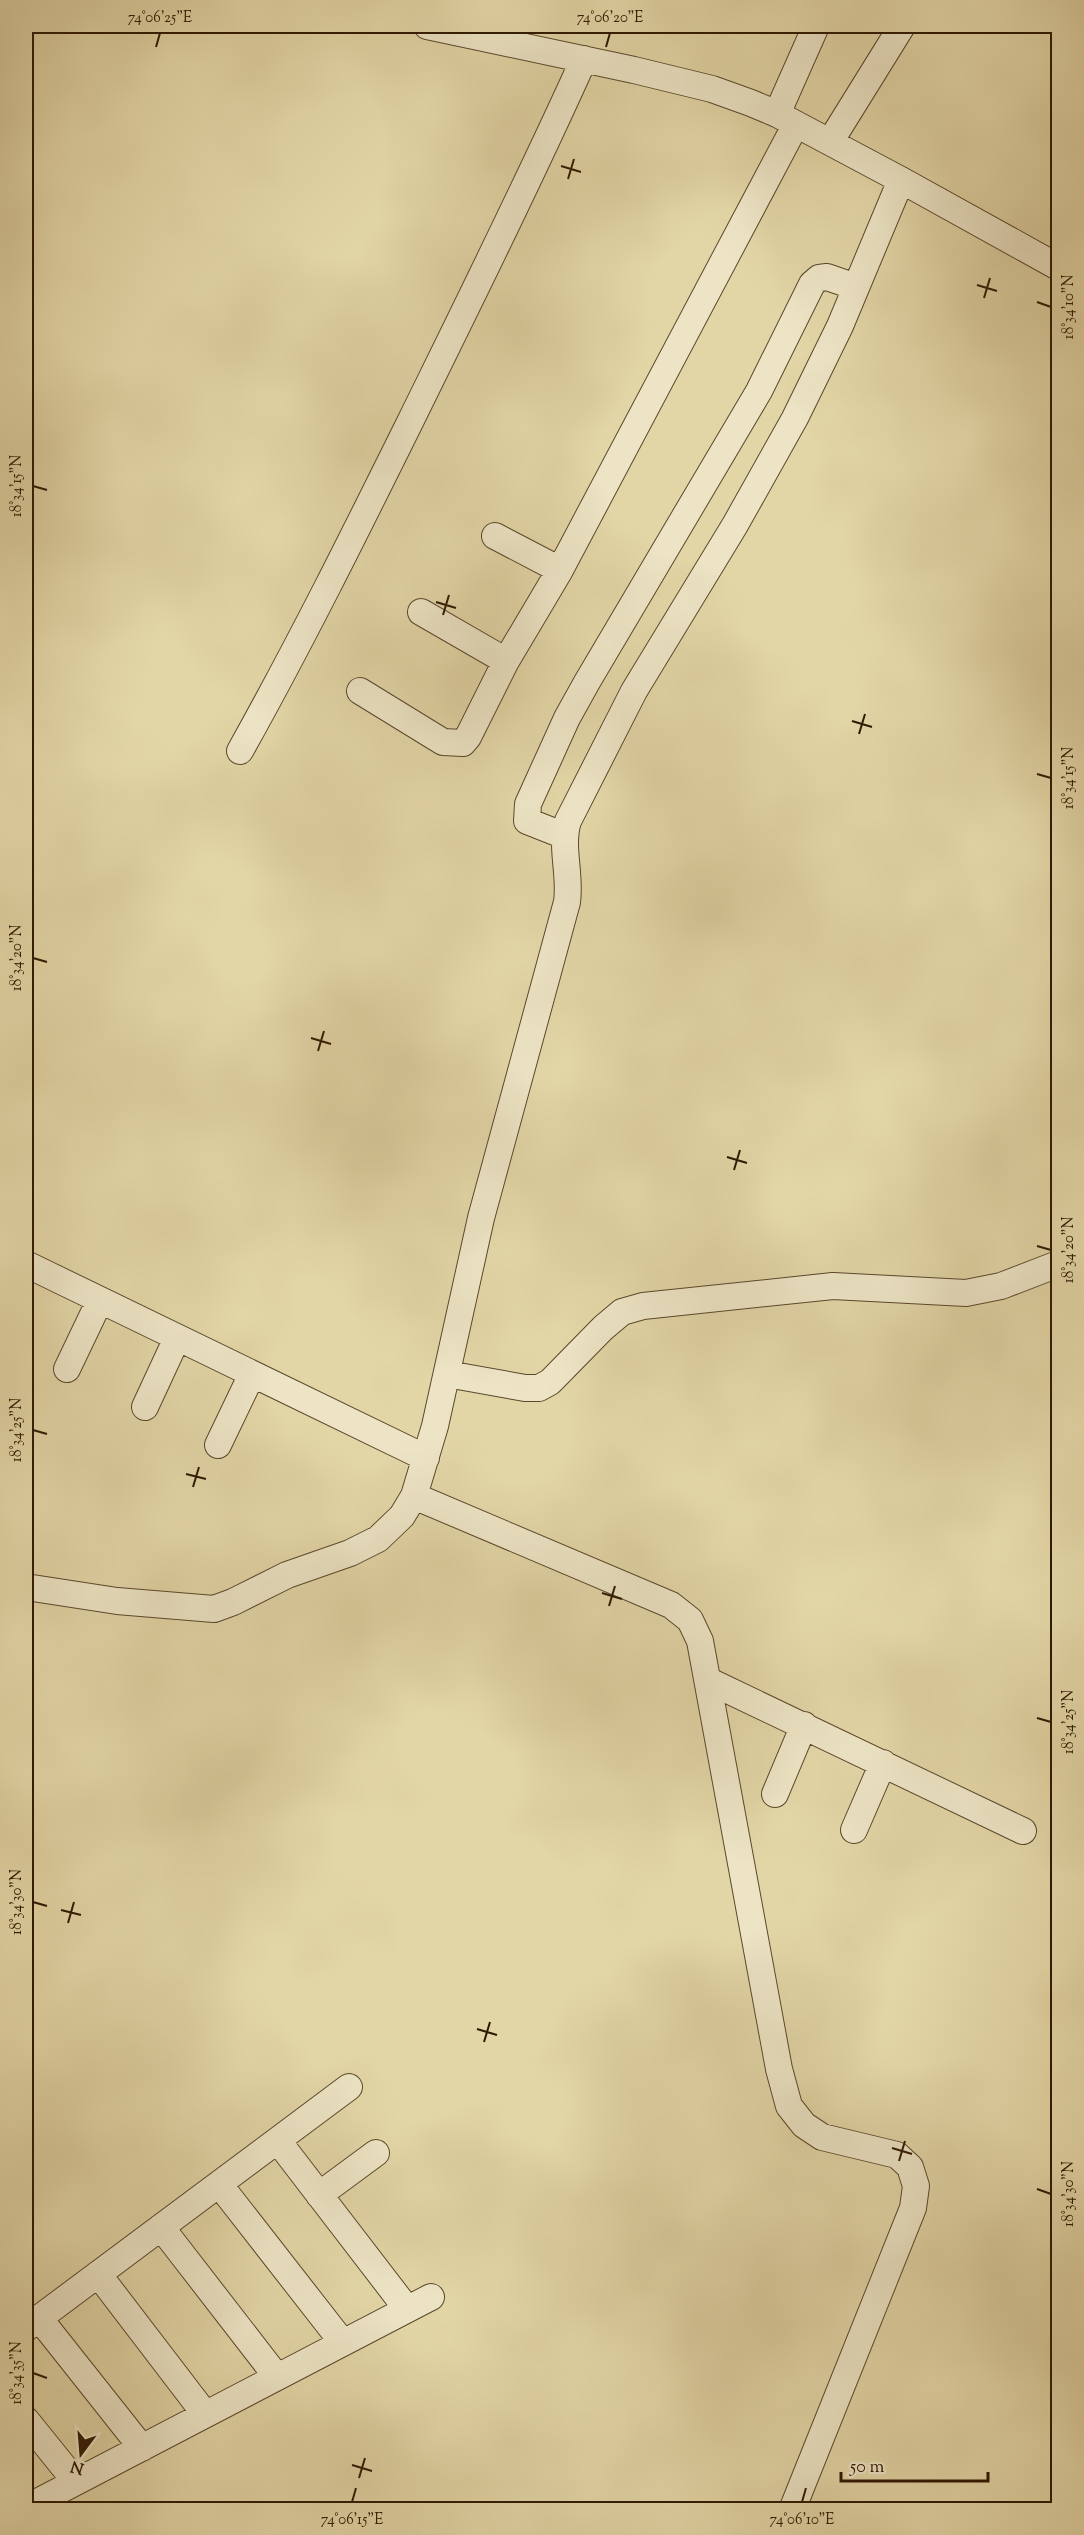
<svg xmlns="http://www.w3.org/2000/svg" width="1084" height="2535" viewBox="0 0 1084 2535" font-family="'Sorts Mill Goudy',serif">
<rect width="100%" height="100%" fill="#e2d5a6"/>
<filter id="stains"><feTurbulence type="fractalNoise" baseFrequency=".00333" numOctaves="4"/><feColorMatrix values="0 0 0 0 .2 0 0 0 0 .09 0 0 0 0 .02 0 0 0 .5 -.17"/></filter>
<radialGradient id="worn" r=".72"><stop offset=".6" stop-color="#630" stop-opacity="0"/><stop offset="1" stop-color="#630" stop-opacity=".3"/></radialGradient>
<g fill="none" stroke-linecap="round" stroke-linejoin="round">
<defs>
<path id="minor" d="M427,26L634,70L712,89L751,103L777,114L901,180L1058,267
M777,114L816,26
M830,142L902,26
M495,536L560,570
M421,612L506,661
M360,691L443,742L463,743L468,737L506,661L560,570L796,124
M240,751C301,642 356,531 411,420C470,300 529,181 584,59
M565,836L527,821L528,804L567,718L587,682L759,391L812,284L819,278L827,277L856,287
M26,1264L426,1458
M67,1369L100,1300
M447,1374L525,1388H539L550,1382L603,1328L622,1312L643,1306L833,1286L966,1293L1001,1286L1058,1264
M145,1407L177,1338
M218,1445L252,1374
M414,1496L671,1605L690,1620L700,1641L779,2069L789,2106L804,2125L822,2137L897,2155L910,2167L916,2186L913,2208L792,2510
M26,1587L117,1601L214,1609L233,1602L287,1575L350,1553L378,1539L402,1516L414,1496L435,1426L481,1218L567,902C571,875 560,847 568,821L634,691L735,525L795,418L840,326L901,180
M709,1681L1023,1831
M775,1794L804,1725
M854,1830L883,1763
M278,2141L407,2309
M219,2184L343,2343
M319,2195L376,2153
M161,2227L277,2377
M98,2274L205,2414
M39,2318L142,2448
M26,2328L349,2087
M26,2420L76,2482
M26,2508L431,2297"/>
</defs>
<use href="#minor" stroke="#5b472b" stroke-width="28"/>
<use href="#minor" stroke="#ece4c5" stroke-width="26"/>
</g>
<path fill="none" stroke="#2e1802" stroke-width="2" d="M156,47L160,33M606,47L610,33M561,166L581,172M568,179L574,159M977,285L997,291M984,298L990,278M1037,302L1051,307M33,486L47,490M436,602L456,608M443,615L449,595M852,721L872,727M859,734L865,714M1037,774L1051,778M33,958L47,962M311,1038L331,1044M318,1051L324,1031M727,1157L747,1163M734,1170L740,1150M1037,1246L1051,1250M33,1430L47,1434M186,1474L206,1479M193,1487L199,1467M602,1593L622,1599M609,1606L615,1586M1037,1718L1051,1722M33,1902L47,1906M61,1910L81,1915M68,1923L74,1902M477,2029L497,2035M484,2042L490,2022M892,2148L912,2154M899,2161L905,2141M1037,2189L1051,2194M33,2373L47,2378M352,2465L372,2471M359,2478L365,2458M352,2502L356,2488M802,2502L806,2488"/>
<rect width="1084" height="2535" fill="none" stroke="#e2d5a6" stroke-width="66"/>
<g transform="translate(81 2454) rotate(196)" stroke="#ece4c5" stroke-width="4.5" paint-order="stroke">
<path d="M0-4.5L10 22L0 15L-10 22Z" fill="#2e1802"/>
<text y="-9" font-size="16" font-weight="bold" text-anchor="middle" fill="#2e1802">N</text>
</g>
<path d="M841 2472v9h147v-9" fill="none" stroke="#2e1802" stroke-width="3"/>
<text x="850" y="2472" font-size="18" fill="#2e1802" stroke="#ece4c5" stroke-width="4.5" paint-order="stroke">50 m</text>
<rect x="33" y="33" width="1018" height="2469" fill="none" stroke="#2e1802" stroke-width="2"/>
<g font-size="15" text-anchor="middle" fill="#2e1802">
<text x="160" y="22">74°06'25"E</text>
<text x="610" y="22">74°06'20"E</text>
<text transform="translate(1068 307) rotate(-90)" y="5">18°34'10"N</text>
<text transform="translate(16 486) rotate(-90)" y="5">18°34'15"N</text>
<text transform="translate(1068 778) rotate(-90)" y="5">18°34'15"N</text>
<text transform="translate(16 958) rotate(-90)" y="5">18°34'20"N</text>
<text transform="translate(1068 1250) rotate(-90)" y="5">18°34'20"N</text>
<text transform="translate(16 1430) rotate(-90)" y="5">18°34'25"N</text>
<text transform="translate(1068 1722) rotate(-90)" y="5">18°34'25"N</text>
<text transform="translate(16 1902) rotate(-90)" y="5">18°34'30"N</text>
<text transform="translate(1068 2194) rotate(-90)" y="5">18°34'30"N</text>
<text transform="translate(16 2373) rotate(-90)" y="5">18°34'35"N</text>
<text x="352" y="2524">74°06'15"E</text>
<text x="802" y="2524">74°06'10"E</text>
</g>
<rect width="100%" height="100%" filter="url(#stains)"/>
<rect width="100%" height="100%" fill="url(#worn)"/>
</svg>
